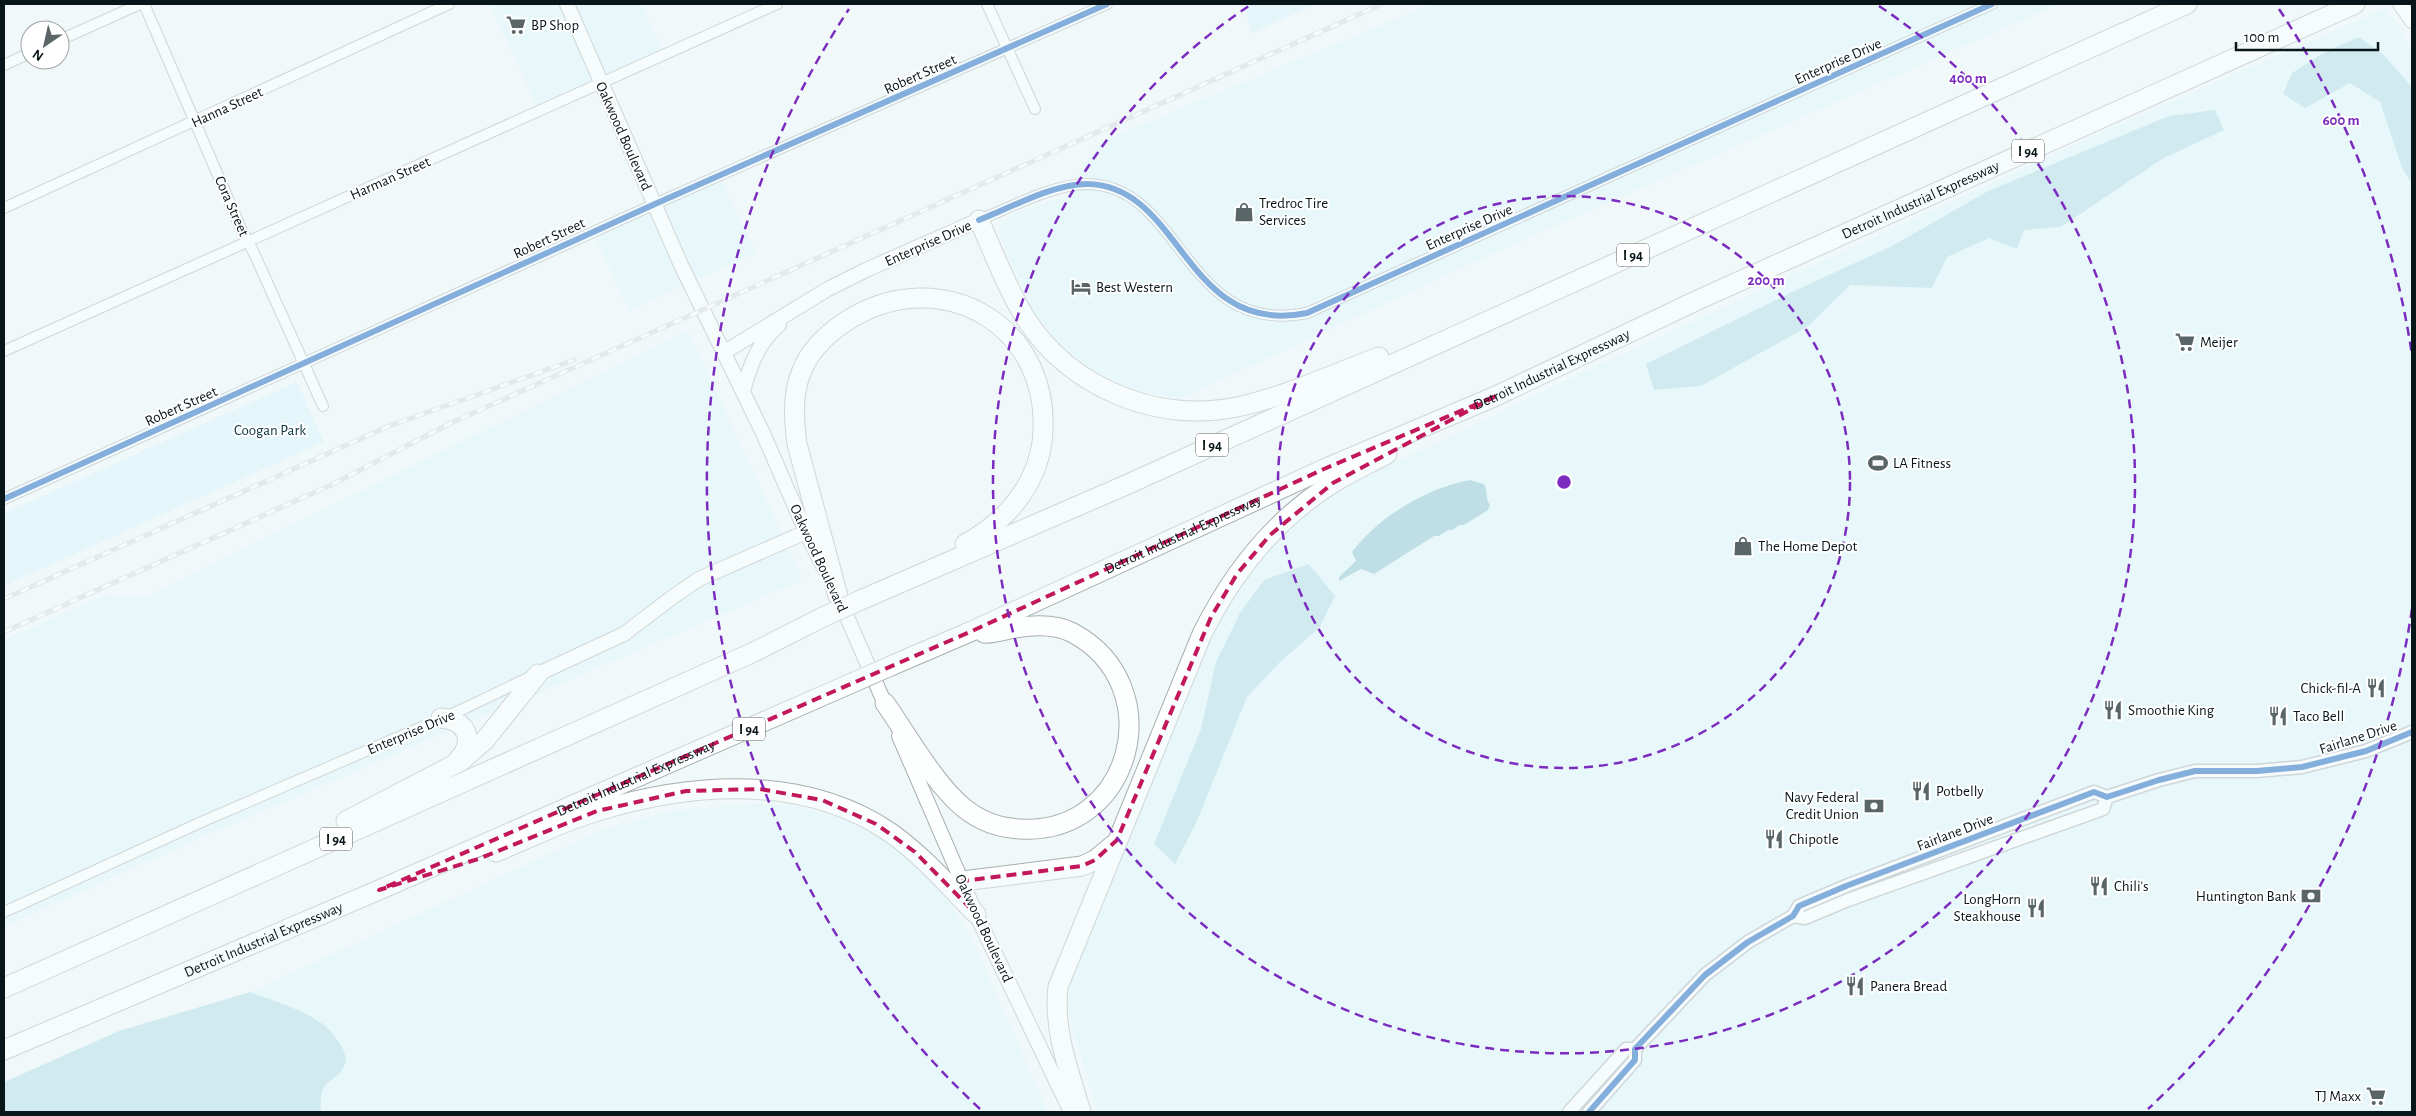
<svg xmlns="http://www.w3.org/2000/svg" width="2416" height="1116" viewBox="0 0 2416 1116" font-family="'Alegreya Sans',sans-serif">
<rect width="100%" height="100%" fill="#f1f8fa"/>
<path fill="#def6fb" d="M490,4H642L664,54L539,111Z
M1432,4H2059L1494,253L1180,399L1134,390L1090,369L1058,343L1032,310L1001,238L999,226L1015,213L1065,197L1083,166L1102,141Z
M2386,8L2412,48V1112H1098L1070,1022L1067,998L1075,964L1215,624L1234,591L1260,558L1286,530L1315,506L1348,485L1592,368L2084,140Z
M720,177L756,252L629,311L593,232Z
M688,330L803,580L207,835L4,927V640L104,595L146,597Z
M751,804L792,805L841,818L887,839L924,871L952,906L974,943L1048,1112H4V1091L250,992L601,830L671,811Z"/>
<path fill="#d6f4fb" d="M1245,4H1315L1251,34Z
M297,382L324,442L4,586V513Z"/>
<path fill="#acdae5" d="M2359,37L2384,55L2412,87V184L2402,168L2380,102L2350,83L2305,108L2283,94L2292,73L2325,52Z
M2215,110L2224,130L2162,159L2061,227L2024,230L2017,249L1989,238L1947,257L1932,288L1850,285L1807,327L1701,386L1654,390L1646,364L1790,293L1892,246L1988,191L2169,116Z
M1309,564L1335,596L1319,628L1279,663L1247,697L1197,821L1175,864L1154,844L1201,729L1216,662L1240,613L1264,580Z
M250,992C275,1002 303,1009 324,1025C330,1029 335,1037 339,1042C343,1048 347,1057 345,1064C336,1087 318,1074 321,1112H4V1082L119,1031Z"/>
<path fill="#86bfcc" d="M1470,480L1484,484C1488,491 1485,498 1490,505L1488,510L1464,525H1459L1453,530H1448L1439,536H1434L1374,574L1361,569L1339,581V577L1356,561L1352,552C1379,516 1427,488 1470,480Z"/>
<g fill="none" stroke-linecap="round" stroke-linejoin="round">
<defs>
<path id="minor" d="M144,4L242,231L253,251L323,406
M987,4L1035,109
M60,40L140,4
M4,65L30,53
M4,208L449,4
M979,220C1010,208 1053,184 1087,184C1183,185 1184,338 1307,313L1992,4
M4,351L777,4
M4,499L655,204L1107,4
M4,912L206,820L461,710L530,677"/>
<path id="tertiary" d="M1793,916L1805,918L1848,900L2103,809L2107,797
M1569,1112L1626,1049H1635
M1589,1112L1635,1060V1049L1705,975L1748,942L1793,916L1799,906L1846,886L2094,792L2107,797L2159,780L2195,771H2257L2302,767L2366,751L2412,732"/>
<path id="secondary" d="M567,4L681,265L762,431L806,532L825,570
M2400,4L2412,21
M723,353L828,289L866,270L979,220
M743,391C750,366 758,342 779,325
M840,601L888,711
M538,674L624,634L674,596L699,579L806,532
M899,736L976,914L1071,1112"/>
<g id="motorway">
<path d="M979,220C994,253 1007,289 1026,319C1071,388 1156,423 1237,407C1284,397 1333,374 1379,357"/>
<path d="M838,596L797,444C794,420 792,395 801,373C809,351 827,334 845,322C941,259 1056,327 1042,442C1036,487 1004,523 965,544"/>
<path d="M863,599L1126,485L2187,4"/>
<path id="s1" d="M893,665L972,631L1324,469L1496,396L1700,299L2355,4"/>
<path d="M885,703C906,733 936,786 964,808C980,821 1000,828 1020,829C1132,836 1171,686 1073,633C1054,623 1030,625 1010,629C1001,631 992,634 984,633"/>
<path d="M441,718C467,720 476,741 458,760"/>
<path d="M346,821L461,761L485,740L538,674"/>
<path d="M496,852C530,838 563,821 598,811C693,782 805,774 891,833C923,856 949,886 976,914"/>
<path d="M963,881L1082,866L1095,860L1113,845"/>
<path d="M4,988L754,652L823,617"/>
<path id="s2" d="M4,1050L379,890L852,683"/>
<path d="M1081,1112C1069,1071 1053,1030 1058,987L1202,634C1232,574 1275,519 1333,483C1350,472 1369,464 1387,454"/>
</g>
</defs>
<use href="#minor" stroke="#a6afb1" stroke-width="12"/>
<use href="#tertiary" stroke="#a6afb1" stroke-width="15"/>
<use href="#secondary" stroke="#a6afb1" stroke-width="16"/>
<use href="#motorway" stroke="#a6afb1" stroke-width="21"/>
<use href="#minor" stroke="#fdfefe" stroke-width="10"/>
<use href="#tertiary" stroke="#fdfefe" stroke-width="12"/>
<use href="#secondary" stroke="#fdfefe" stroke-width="14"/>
<use href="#motorway" stroke="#fdfefe" stroke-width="19"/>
<defs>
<path id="rail" d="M4,599L389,426L574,360
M4,632L333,484L451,423L1382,4"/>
</defs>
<use href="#rail" stroke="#d5d8d9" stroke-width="5"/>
<use href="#rail" stroke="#fff" stroke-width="3" stroke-dasharray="9" stroke-linecap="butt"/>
<defs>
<path id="motorway-bridge" d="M823,617L863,599
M852,683L893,665"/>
</defs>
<use href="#motorway-bridge" stroke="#a6afb1" stroke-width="21" stroke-linecap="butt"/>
<use href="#motorway-bridge" stroke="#fdfefe" stroke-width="19"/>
<defs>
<path id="cycleway" d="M979,220C1010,208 1053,184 1087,184C1183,185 1184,338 1307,313L1992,4
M4,499L655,204L1107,4
M1589,1112L1635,1060V1049L1705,975L1748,942L1793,916L1799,906L1846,886L2094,792L2107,797L2159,780L2195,771H2257L2302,767L2366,751L2412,732"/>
</defs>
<use href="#cycleway" stroke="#fff" stroke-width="9"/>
<use href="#cycleway" stroke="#0057b8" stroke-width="6"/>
</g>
<path d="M0 0H2416V1116H0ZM1496,396L1333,483L1270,535L1237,574L1211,617L1117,840L1095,860L1082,866L963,881L976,914L915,852L876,824L822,800L760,789L686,791L597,811L478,859L379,890L972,631L1324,469Z" fill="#f1f8fa" fill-opacity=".55" fill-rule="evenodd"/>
<path fill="none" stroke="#c2185b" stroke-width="4" stroke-dasharray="10 6" stroke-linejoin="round" d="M1496,396L1333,483L1270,535L1237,574L1211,617L1117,840L1095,860L1082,866L963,881L976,914L915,852L876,824L822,800L760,789L686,791L597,811L478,859L379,890L972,631L1324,469Z"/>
<g fill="none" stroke="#7b2cbf" stroke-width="2.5" stroke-dasharray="9 6">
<circle cx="1564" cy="482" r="286"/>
<path d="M1879 6A571 571 0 1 1 1249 6"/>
<path d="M2412 609A857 857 0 0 1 2148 1109M980 1109A857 857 0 0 1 849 9M2279 9A857 857 0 0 1 2412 355"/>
</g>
<defs>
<symbol id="supermarket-bare" viewBox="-9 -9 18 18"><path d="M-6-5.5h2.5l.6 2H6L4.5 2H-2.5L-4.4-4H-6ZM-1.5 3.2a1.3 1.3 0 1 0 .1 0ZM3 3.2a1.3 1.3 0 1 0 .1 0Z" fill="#5a6568" stroke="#fff" stroke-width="2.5" paint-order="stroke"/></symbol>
<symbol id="shop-bare" viewBox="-9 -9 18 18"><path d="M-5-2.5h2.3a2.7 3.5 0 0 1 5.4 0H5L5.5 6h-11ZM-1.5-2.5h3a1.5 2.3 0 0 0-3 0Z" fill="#5a6568" stroke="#fff" stroke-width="2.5" paint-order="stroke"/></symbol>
<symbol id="hotel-bare" viewBox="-9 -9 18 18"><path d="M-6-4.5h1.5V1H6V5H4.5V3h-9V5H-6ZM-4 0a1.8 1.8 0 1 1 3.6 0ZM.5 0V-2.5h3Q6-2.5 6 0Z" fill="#5a6568" stroke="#fff" stroke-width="2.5" paint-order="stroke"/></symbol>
<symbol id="stadium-bare" viewBox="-9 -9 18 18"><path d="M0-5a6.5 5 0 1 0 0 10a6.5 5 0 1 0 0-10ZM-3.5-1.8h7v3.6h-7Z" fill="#5a6568" stroke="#fff" stroke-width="2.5" paint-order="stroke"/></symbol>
<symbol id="restaurant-bare" viewBox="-9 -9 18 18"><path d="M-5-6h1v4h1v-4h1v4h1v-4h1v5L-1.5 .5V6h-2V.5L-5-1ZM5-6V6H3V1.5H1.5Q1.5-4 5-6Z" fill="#5a6568" stroke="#fff" stroke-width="2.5" paint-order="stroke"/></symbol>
<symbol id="bank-bare" viewBox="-9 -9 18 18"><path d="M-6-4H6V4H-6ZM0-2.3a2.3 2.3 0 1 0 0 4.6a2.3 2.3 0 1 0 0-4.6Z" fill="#5a6568" stroke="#fff" stroke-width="2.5" paint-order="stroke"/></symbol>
</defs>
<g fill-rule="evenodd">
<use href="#supermarket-bare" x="502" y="11" width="28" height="28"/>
<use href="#shop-bare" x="1230" y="198" width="28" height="28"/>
<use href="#hotel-bare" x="1067" y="273" width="28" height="28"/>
<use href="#supermarket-bare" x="2171" y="328" width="28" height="28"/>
<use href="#stadium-bare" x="1864" y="449" width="28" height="28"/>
<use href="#shop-bare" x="1729" y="532" width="28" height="28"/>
<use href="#restaurant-bare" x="2362" y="674" width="28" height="28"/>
<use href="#restaurant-bare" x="2099" y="696" width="28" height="28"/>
<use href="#restaurant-bare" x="2264" y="702" width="28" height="28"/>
<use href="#restaurant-bare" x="1907" y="777" width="28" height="28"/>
<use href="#bank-bare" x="1860" y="792" width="28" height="28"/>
<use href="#restaurant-bare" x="1760" y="825" width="28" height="28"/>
<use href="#restaurant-bare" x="2085" y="872" width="28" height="28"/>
<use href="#bank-bare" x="2297" y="882" width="28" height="28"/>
<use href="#restaurant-bare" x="2022" y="894" width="28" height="28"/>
<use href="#restaurant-bare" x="1841" y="972" width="28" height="28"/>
<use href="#supermarket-bare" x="2362" y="1082" width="28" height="28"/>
</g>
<g text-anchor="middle" stroke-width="4" stroke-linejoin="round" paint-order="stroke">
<g fill="#fff" stroke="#535c5e" stroke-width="1">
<rect x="2012" y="139.5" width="32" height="23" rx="4"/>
<rect x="1617" y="243.5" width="32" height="23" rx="4"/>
<rect x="1196" y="433.5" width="32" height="23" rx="4"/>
<rect x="733" y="717.5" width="32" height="23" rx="4"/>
<rect x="320" y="827.5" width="32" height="23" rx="4"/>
</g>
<g font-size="14" font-weight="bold" fill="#091619">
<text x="2028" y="156">I 94</text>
<text x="1633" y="260">I 94</text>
<text x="1212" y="450">I 94</text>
<text x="749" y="734">I 94</text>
<text x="336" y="844">I 94</text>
</g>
<g font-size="15" fill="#091619" stroke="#fff" text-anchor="start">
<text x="531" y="30">BP Shop</text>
<text x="1259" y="208">Tredroc Tire<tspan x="1259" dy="17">Services</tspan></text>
<text x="1096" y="292">Best Western</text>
<text x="2200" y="347">Meijer</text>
<text x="1893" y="468">LA Fitness</text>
<text x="1758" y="551">The Home Depot</text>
<text x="2361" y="693" text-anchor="end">Chick-fil-A</text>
<text x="2128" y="715">Smoothie King</text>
<text x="2293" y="721">Taco Bell</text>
<text x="1936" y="796">Potbelly</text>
<text x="1859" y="802" text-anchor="end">Navy Federal<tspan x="1859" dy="17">Credit Union</tspan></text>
<text x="1789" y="844">Chipotle</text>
<text x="2114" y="891">Chili's</text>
<text x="2296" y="901" text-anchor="end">Huntington Bank</text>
<text x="2021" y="904" text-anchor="end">LongHorn<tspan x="2021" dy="17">Steakhouse</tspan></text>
<text x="1870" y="991">Panera Bread</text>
<text x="2361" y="1101" text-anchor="end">TJ Maxx</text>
</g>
<g font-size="15" fill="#091619" stroke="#fff">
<text transform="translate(1838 61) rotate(-24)" y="5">Enterprise Drive</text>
<text transform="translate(920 74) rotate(-24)" y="5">Robert Street</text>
<text transform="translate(227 107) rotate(-25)" y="5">Hanna Street</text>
<text transform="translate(624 136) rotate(66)" y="5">Oakwood Boulevard</text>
<text transform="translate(390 178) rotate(-24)" y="5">Harman Street</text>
<text dy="5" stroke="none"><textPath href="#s1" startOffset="1128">Detroit Industrial Expressway</textPath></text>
<text transform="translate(232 206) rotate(66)" y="5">Cora Street</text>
<text transform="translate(1469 227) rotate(-24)" y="5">Enterprise Drive</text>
<text transform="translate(549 238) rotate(-25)" y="5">Robert Street</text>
<text transform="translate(928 243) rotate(-24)" y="5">Enterprise Drive</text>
<text dy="5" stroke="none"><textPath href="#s1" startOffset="722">Detroit Industrial Expressway</textPath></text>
<text transform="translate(181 406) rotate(-24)" y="5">Robert Street</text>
<text dy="5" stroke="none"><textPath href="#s1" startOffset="318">Detroit Industrial Expressway</textPath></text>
<text transform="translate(819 558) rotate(65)" y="5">Oakwood Boulevard</text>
<text transform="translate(411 732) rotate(-23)" y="5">Enterprise Drive</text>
<text transform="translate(2358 737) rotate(-18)" y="5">Fairlane Drive</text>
<text dy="5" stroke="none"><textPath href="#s2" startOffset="688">Detroit Industrial Expressway</textPath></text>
<text transform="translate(1955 832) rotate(-21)" y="5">Fairlane Drive</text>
<text transform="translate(984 928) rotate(65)" y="5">Oakwood Boulevard</text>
<text dy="5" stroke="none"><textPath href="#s2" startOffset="282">Detroit Industrial Expressway</textPath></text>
</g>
<g font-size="15" fill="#0c333b" stroke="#fff">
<text x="270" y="435">Coogan Park</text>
</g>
</g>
<circle cx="1564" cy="482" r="8" fill="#7b2cbf" stroke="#fff" stroke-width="2.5"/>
<g font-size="15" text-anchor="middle" font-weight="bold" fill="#7b2cbf" stroke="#fff" stroke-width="4" stroke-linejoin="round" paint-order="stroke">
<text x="1968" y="83">400 m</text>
<text x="2341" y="125">600 m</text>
<text x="1766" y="285">200 m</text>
</g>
<rect width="2416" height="1116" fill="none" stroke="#091619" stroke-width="10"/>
<g transform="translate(45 45) rotate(214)"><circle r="24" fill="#ffffff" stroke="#9da2a3"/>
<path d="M0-4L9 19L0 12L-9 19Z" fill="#5a6568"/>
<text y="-8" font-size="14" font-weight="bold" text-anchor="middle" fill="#091619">N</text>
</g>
<path d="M2236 42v8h142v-8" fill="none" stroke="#091619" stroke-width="2.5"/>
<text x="2244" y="42" font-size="15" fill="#091619" stroke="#ffffff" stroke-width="4" paint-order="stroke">100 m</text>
</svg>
